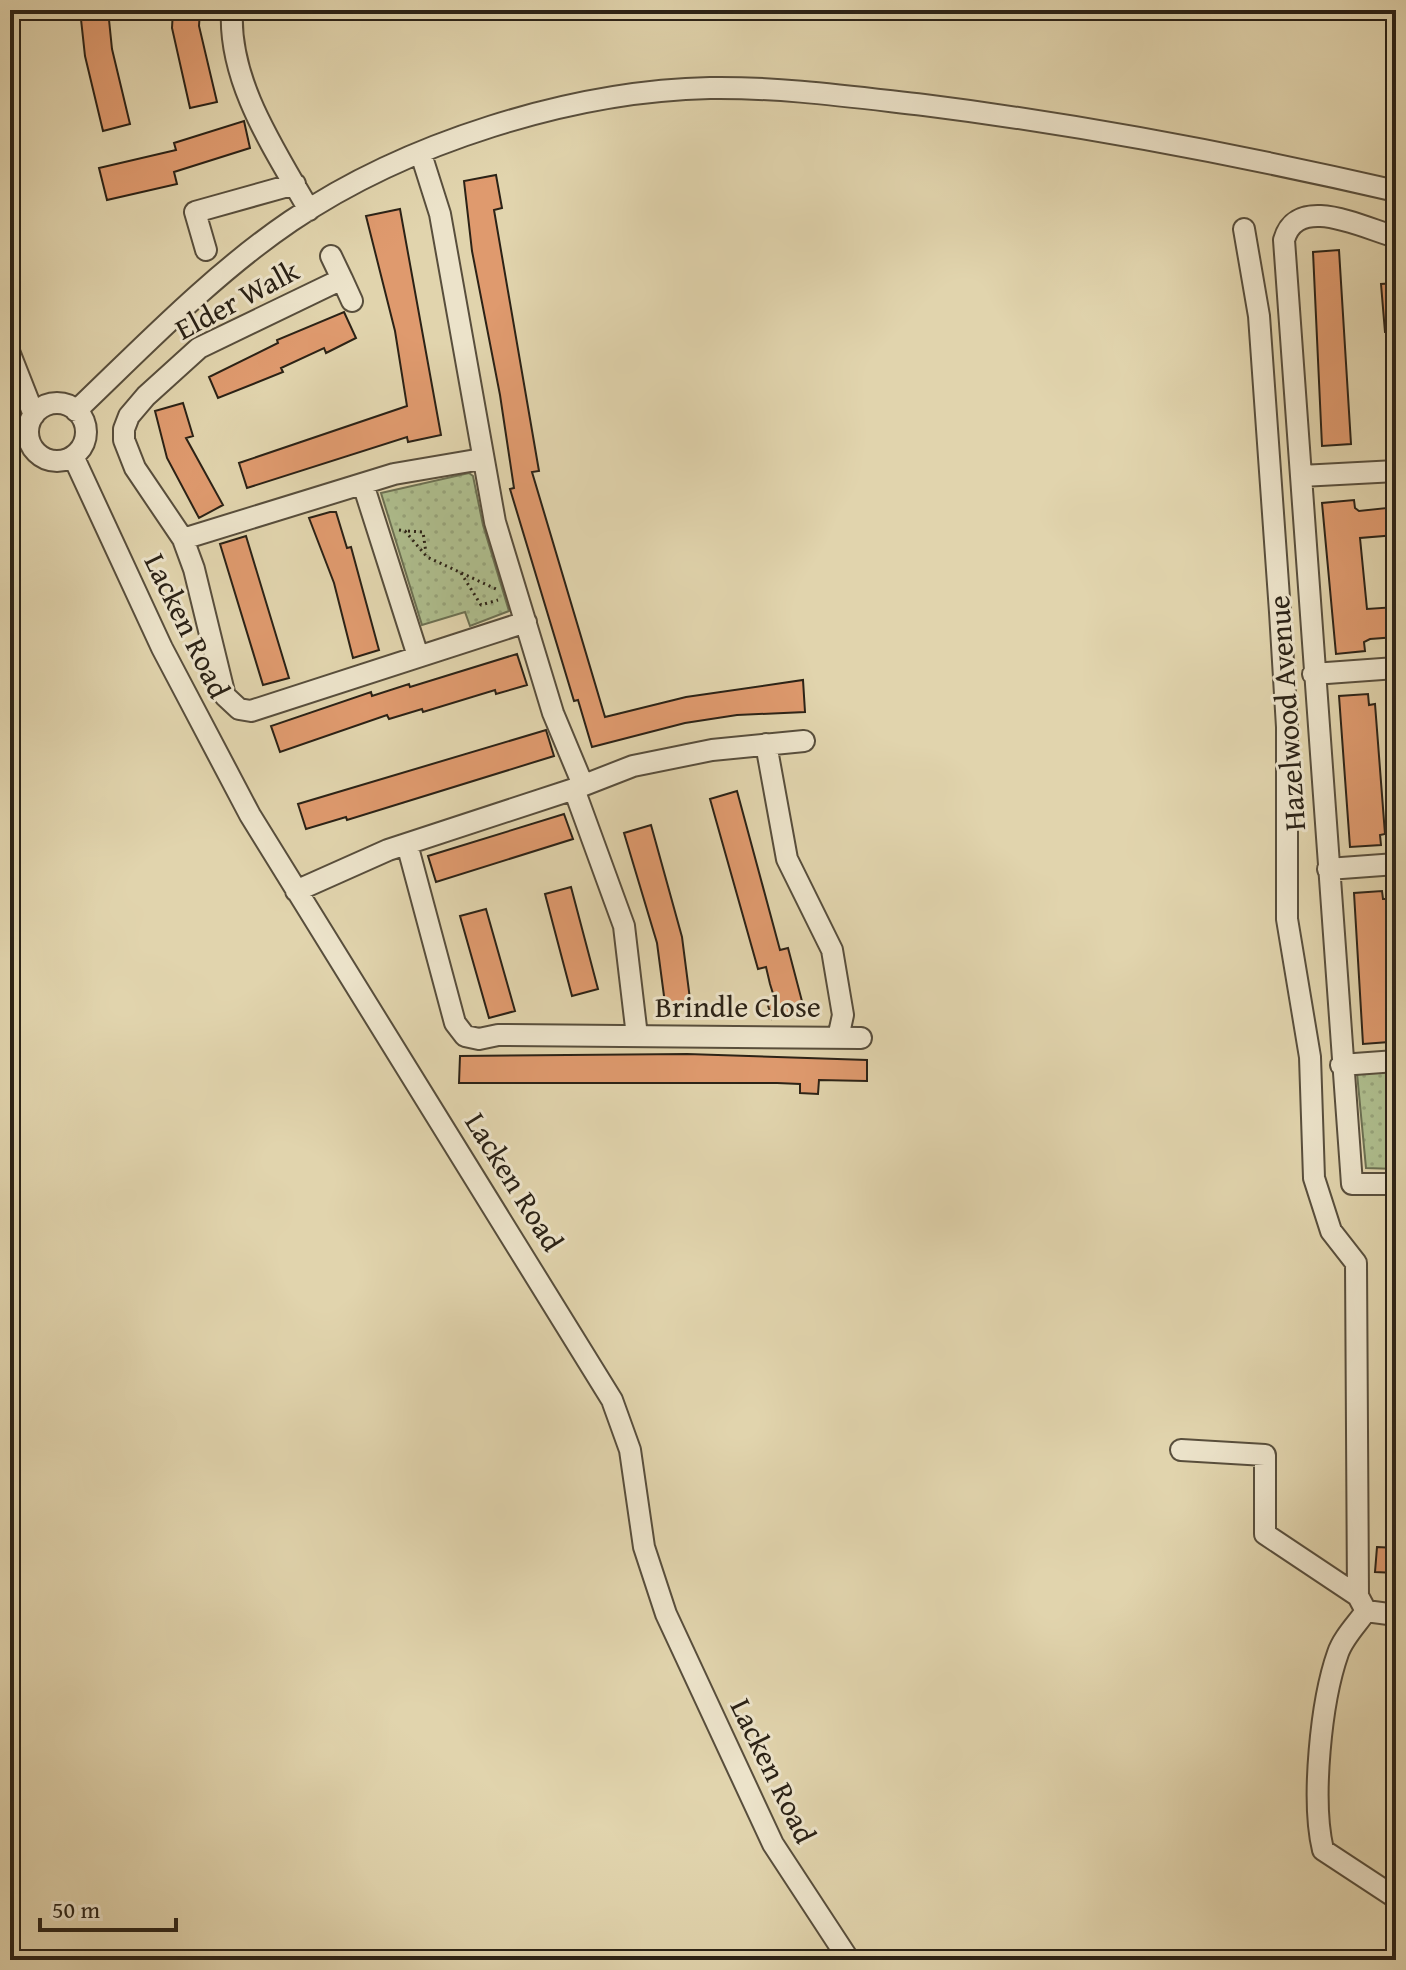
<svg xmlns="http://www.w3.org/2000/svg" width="1406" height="1970" viewBox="0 0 1406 1970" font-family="'Gentium Book Plus',serif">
<defs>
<pattern id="grass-dots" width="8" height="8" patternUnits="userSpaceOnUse" patternTransform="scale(2)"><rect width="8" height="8" fill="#aebd8d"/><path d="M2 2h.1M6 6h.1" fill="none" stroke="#96a279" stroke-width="1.8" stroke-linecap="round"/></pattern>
</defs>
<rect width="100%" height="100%" fill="#e1d4ad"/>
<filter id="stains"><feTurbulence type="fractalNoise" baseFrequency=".0025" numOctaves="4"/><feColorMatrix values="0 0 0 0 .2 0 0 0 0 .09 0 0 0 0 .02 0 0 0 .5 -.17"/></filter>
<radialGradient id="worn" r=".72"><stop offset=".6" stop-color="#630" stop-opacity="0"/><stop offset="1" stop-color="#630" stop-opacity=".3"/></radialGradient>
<path fill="url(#grass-dots)" stroke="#6c7052" stroke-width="2" d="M469,473L473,476L483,525L509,611L470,626L465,612L422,625L381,493Z
M1396,1070V1169L1366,1168L1357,1073Z"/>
<path fill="#df9a6e" stroke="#2b2216" stroke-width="2" d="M80,10H108L112,49L130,124L103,131L85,56Z
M173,10H200L199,26L217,102L190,108L172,28Z
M244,121L250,148L174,172L177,184L107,200L99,168L176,150L174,143Z
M496,175L502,208L494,210L539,471L532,472L605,717L686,697L803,680L805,712L737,715L685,723L592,747L578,700L574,701L510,489L514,488L500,395L472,251L464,181Z
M400,209L441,435L408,442L407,437L247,488L239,463L407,406L395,331L366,216Z
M1339,250L1351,444L1322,446L1313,252Z
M1396,283V331L1385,332L1381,284Z
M344,312L356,338L326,353L324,348L281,368L283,372L218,398L209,377L278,343L277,340Z
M183,403L193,436L186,438L223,505L199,518L167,458L155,411Z
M1354,500L1355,508L1359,511L1396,507V535L1360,538L1367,609L1396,607V637L1370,639L1364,642L1365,651L1336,654L1322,503Z
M330,512H336L347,548L351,547L379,650L353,658L334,583L309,518Z
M246,536L289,678L263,685L220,544Z
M517,654L527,685L496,694L495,690L423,712L422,709L389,719L387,715L280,752L271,726L371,692L372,696L409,684L410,687Z
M1368,694L1369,705L1375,704L1385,834L1380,835L1381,845L1350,847L1339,696Z
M546,730L554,756L347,820L346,817L306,829L298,804Z
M737,791L780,950L788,948L803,1005L793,1008L794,1013L772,1019L767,1002L775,1000L770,984L766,967L758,969L710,799Z
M564,814L573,839L436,882L428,856Z
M651,825L682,937L691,1007L666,1011L657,943L624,833Z
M571,887L598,989L572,996L545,894Z
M1382,891L1383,899H1389L1396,1030L1388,1031L1389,1042L1363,1044L1354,893Z
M486,909L515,1011L489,1018L460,916Z
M687,1054L867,1060V1081L819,1080L818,1094L800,1093V1084L777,1083H459L460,1056Z
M1377,1547L1396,1548V1573L1375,1572Z"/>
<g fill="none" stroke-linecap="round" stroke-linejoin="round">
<defs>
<path id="minor" d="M232,10C228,82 275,150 309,210
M421,154L440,214L495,522L553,713L583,785
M1244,229L1259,316L1280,612L1287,727V919L1310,1057L1314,1178L1331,1231L1356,1263L1358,1596L1366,1611
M1396,237C1363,228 1297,193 1284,240L1352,1184H1396
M206,250L195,212L295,184
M331,256L342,279L199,348L146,396L129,416L124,429V440L135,468L183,539L194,569L225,696L239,709L251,711L526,622
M342,279L352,301
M10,354L34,415
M28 432a29 29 0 1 1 58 0a29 29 0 1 1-58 0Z
M76,411C144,346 213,274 291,221C406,143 571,91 710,88C782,87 853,97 924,105C1083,125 1240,155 1396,191
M73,456L162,648L250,815L612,1400L630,1450L644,1547L666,1614L773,1844L849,1960
M1301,476L1396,471
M363,484L418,656
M183,539L394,474L482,459
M1313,674L1396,668
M766,744L787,859L832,950L843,1015L838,1038
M574,789L624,926L637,1036
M407,844L455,1023L465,1036L479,1039L498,1035L861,1038
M1328,869L1396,864
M296,891L388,850L574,789L633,766L712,750L804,741
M1341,1065L1396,1061
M1181,1450L1265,1455V1534L1358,1596
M1366,1611C1357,1624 1343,1638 1338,1653C1321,1701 1311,1800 1323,1850L1396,1898
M1366,1611L1396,1615"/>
</defs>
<use href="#minor" stroke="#584e3c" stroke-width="24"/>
<path stroke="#2b2216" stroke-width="3" stroke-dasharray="2 4" stroke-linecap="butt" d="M399,530L405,531L427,557L496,589
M408,531L423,532L426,553
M461,573L481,605L498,600"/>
<use href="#minor" stroke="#ece3ca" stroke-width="20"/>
</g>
<g text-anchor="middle" stroke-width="6" stroke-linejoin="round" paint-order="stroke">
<g font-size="30" fill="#2b2216" stroke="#ece3ca">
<text transform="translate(237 300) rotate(-28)" y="10">Elder Walk</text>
<text transform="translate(187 626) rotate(64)" y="10">Lacken Road</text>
<text transform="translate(1287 713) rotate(-94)" y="10">Hazelwood Avenue</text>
<text x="738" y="1017">Brindle Close</text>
<text transform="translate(514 1182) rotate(58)" y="10">Lacken Road</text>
<text transform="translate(773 1771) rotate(64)" y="10">Lacken Road</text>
</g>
</g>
<rect width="1406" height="1970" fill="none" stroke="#e1d4ad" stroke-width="40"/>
<rect x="12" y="12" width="1382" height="1946" fill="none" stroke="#2b2216" stroke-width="4"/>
<rect x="20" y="20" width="1366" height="1930" fill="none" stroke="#2b2216" stroke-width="2"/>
<path d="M40 1918v12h136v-12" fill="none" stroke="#2b2216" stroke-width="4"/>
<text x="52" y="1918" font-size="24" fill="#2b2216" stroke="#ece3ca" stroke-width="6" paint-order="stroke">50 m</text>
<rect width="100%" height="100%" filter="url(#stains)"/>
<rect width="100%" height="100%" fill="url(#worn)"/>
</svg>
